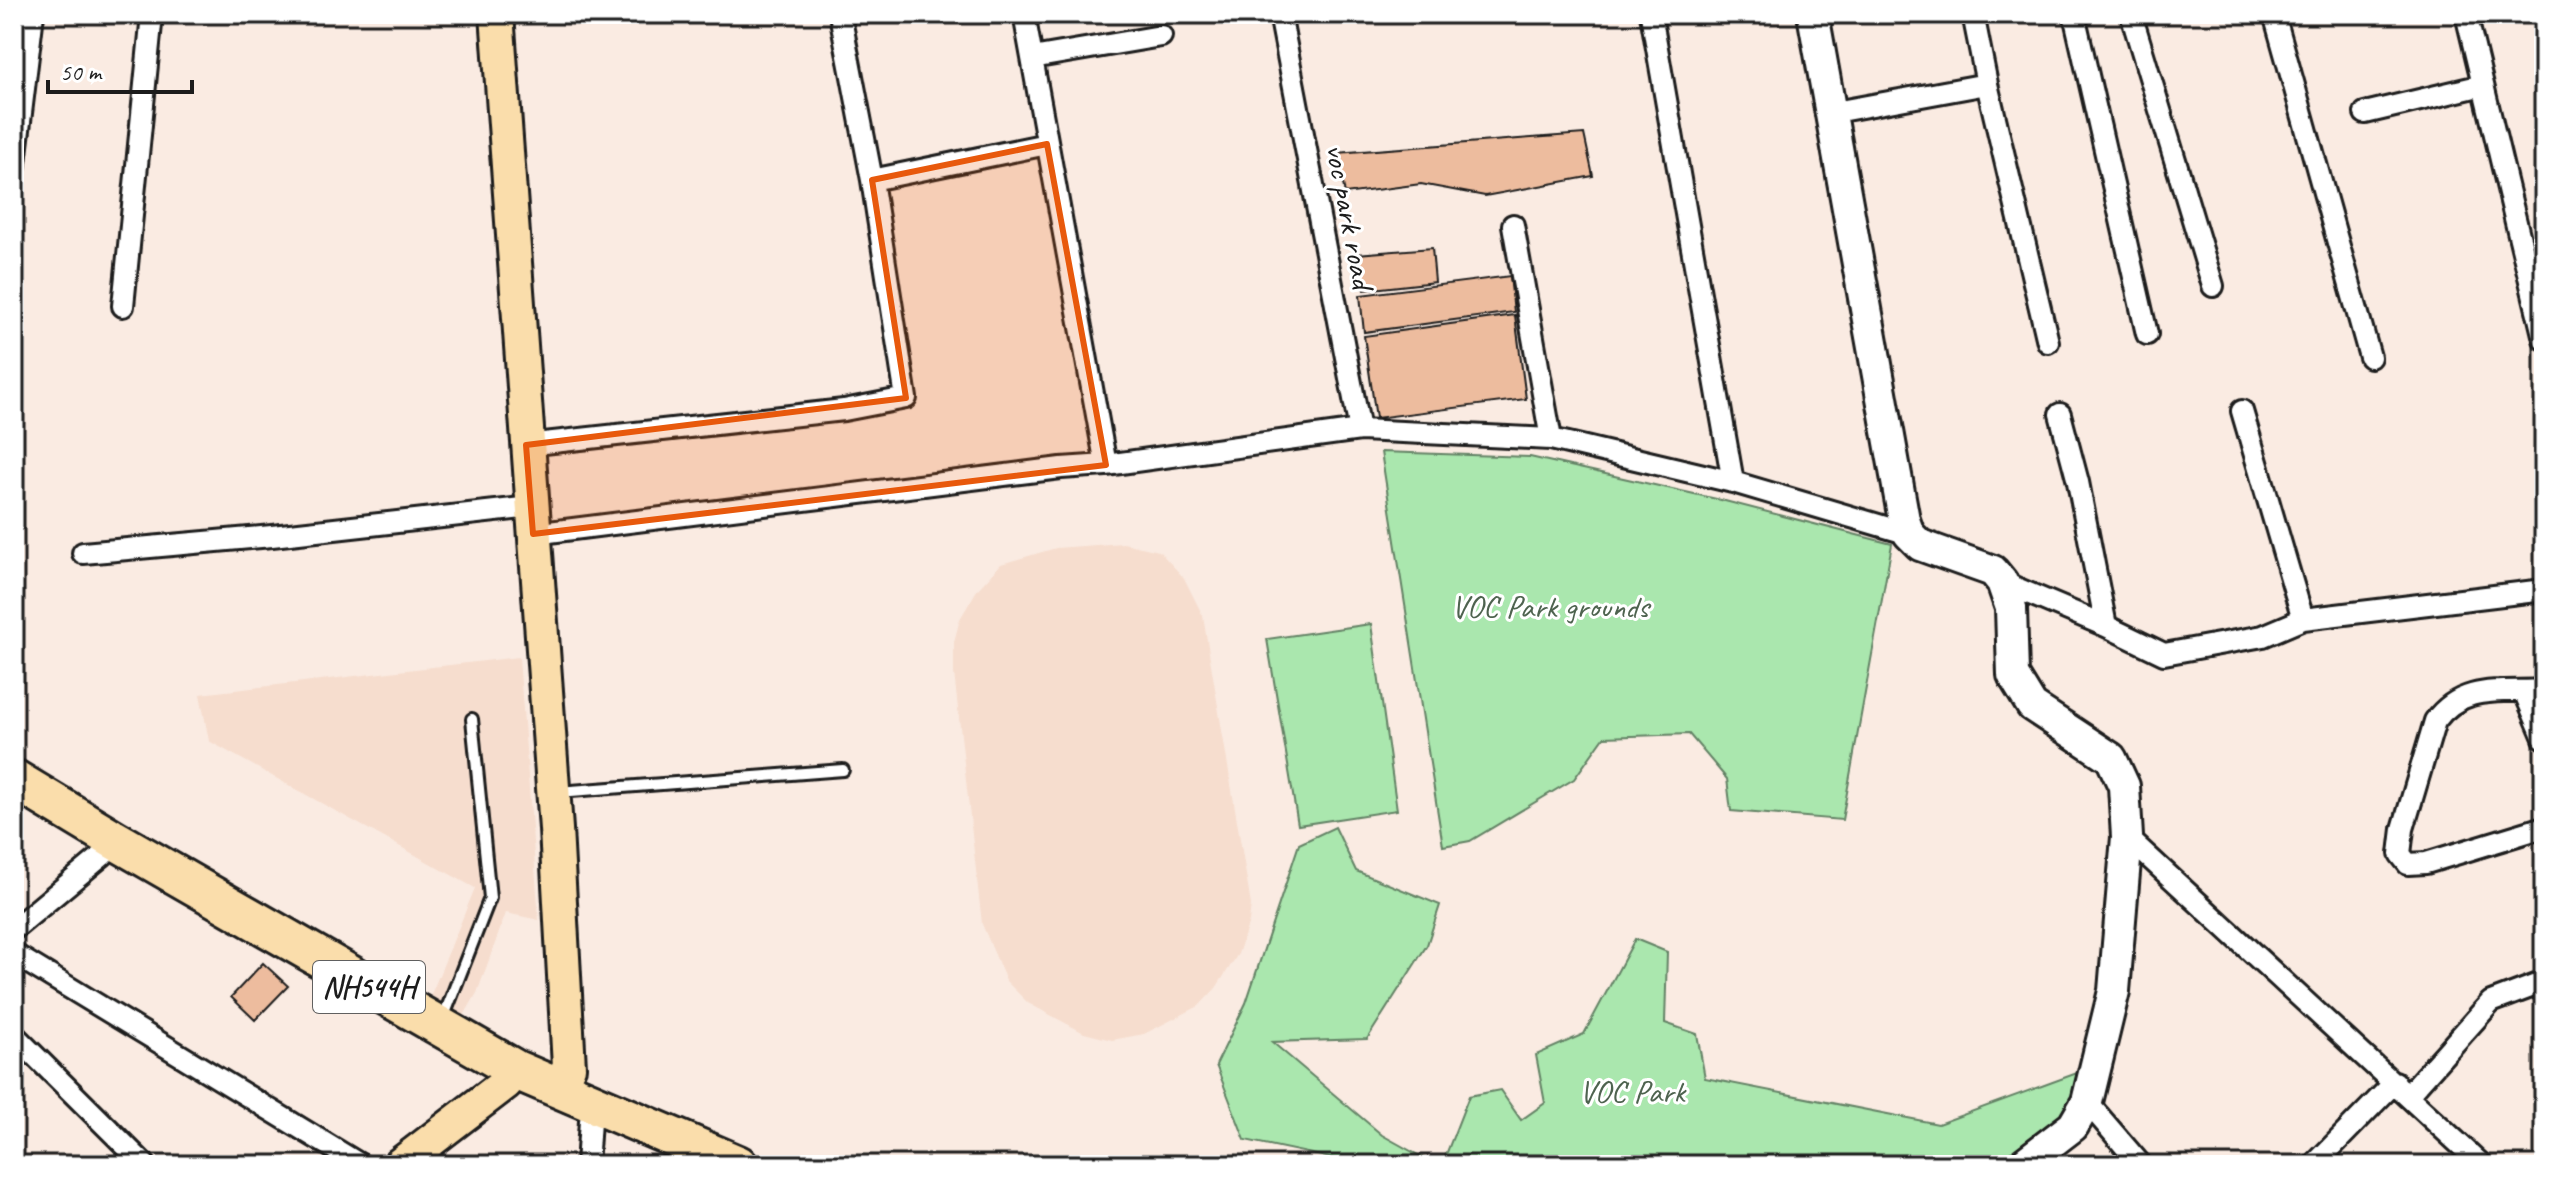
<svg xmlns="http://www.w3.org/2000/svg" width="2558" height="1179" viewBox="0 0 2558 1179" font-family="Caveat,sans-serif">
<rect width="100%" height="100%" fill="#faebe2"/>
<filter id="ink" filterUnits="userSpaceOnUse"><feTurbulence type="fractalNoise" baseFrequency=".0125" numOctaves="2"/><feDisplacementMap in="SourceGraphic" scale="16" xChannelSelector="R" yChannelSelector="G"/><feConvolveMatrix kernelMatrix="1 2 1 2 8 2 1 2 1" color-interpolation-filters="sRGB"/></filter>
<g filter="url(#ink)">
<path fill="#f6ddce" d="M1123,543L1159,551L1184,578L1203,616L1251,905L1249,922L1238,954L1216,988L1199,1006L1144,1034L1112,1040L1084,1033L1028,1003L1006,981L982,924L954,673V642L960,619L977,590L1001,564L1056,548Z
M519,657L539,920L506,913L477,993L462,1019L428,1002L475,888L209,741L200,694Z"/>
<path fill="#aae7ae" stroke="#638265" stroke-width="2" d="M1381,452L1530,457L1721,500L1892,544L1842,820L1731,811L1727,779L1689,734L1604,737L1574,779L1470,841L1443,846Z
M1371,624L1397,810L1298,825L1267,639Z
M1335,827L1356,871L1440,905L1427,945L1367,1039L1272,1042L1382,1135L1436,1165H1338L1336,1159L1245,1140L1216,1065L1246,1003L1299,844Z
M1635,939L1667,952L1665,1023L1697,1034L1705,1078L1938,1124L2077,1073L2072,1112L2013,1157L1997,1165H1442L1469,1096L1500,1090L1521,1120L1545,1103L1536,1055L1584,1034Z"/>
<path fill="#edbc9e" stroke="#1c1c1c" stroke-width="2" d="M1584,134L1593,176L1485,196L1421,184L1345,194L1337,153Z
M1432,248L1435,282L1364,290L1357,254Z
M1510,276L1514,312L1364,332L1360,295Z
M1515,315L1526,399L1376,418L1364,336Z
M263,963L288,986L255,1020L231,997Z"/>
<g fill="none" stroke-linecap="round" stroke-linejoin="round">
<defs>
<path id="lane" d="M558,792L843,770
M442,1021L490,898L472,719"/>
<path id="street" d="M1024,14L1106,465
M1280,14L1360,430
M1651,14L1733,482L1909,534
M1973,14L1987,84L2048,342
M2074,14L2147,334
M2131,14L2213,286
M2274,14L2370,357
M2466,14L2544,339
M1032,58L1161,36
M1829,113L1987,84
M2365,113L2483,85
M14,171L33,14
M872,180L1047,144
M1513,225L1551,439
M123,306L152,14
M2242,411L2303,619
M2060,414L2078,482L2106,626
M526,445L844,410L906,398L872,180L840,14
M533,534L1061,468L1106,465L1360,430L1551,439L1733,482
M83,553L272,536L531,507
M2002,582L2106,626L2164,654L2263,636L2303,619L2544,590
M2544,690C2501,693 2463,683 2435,721L2403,829L2400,854L2408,864L2426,863L2544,827
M2524,691L2544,738
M2127,837L2482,1165
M14,929L103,855L115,840
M14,954L361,1165
M14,1035L145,1165
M2408,1095L2491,1002L2544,982
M2087,1102L2141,1165
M587,1165L590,1121
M2314,1165L2395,1082"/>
<path id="secondary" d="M1813,14L1904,520L1909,534L1920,545L1993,571L2002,582L2011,608L2013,675L2032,706L2111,758L2124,786L2127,837L2114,991L2087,1102L2073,1126L2022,1165"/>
<path id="primary" d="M497,14L556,829L569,1067L559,1086
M399,1165L506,1083L516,1070"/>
<path id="highway" d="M14,779L115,840L516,1070L738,1165"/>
</defs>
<use href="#lane" stroke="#1c1c1c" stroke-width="16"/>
<use href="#street" stroke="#1c1c1c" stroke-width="26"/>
<use href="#secondary" stroke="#1c1c1c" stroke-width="36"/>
<use href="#primary" stroke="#1c1c1c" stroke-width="38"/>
<use href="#highway" stroke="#1c1c1c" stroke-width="44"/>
<use href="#lane" stroke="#fff" stroke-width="10"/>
<use href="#street" stroke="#fff" stroke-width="20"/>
<use href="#secondary" stroke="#fff" stroke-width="30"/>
<use href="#primary" stroke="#faddab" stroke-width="32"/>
<use href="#highway" stroke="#faddab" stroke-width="38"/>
</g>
</g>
<path fill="#e8590c" fill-opacity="0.2" stroke="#e8590c" stroke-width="6" stroke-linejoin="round" d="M1047,144L1106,465L533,534L526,445L906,398L872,180Z"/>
<g text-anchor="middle" stroke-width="6" stroke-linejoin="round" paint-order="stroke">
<rect fill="#fff" stroke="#606060" stroke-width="2" x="313" y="961" width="112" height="52" rx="6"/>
<g font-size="30" font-weight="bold" fill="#1c1c1c">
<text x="369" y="997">NH544H</text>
</g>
<g font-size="32" fill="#1c1c1c" stroke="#fff">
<text transform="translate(1350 216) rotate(79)" y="11">voc park road</text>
</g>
<g font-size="32" fill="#4e634f" stroke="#fff">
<text x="1550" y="617">VOC Park grounds</text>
<text x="1632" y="1102">VOC Park</text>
</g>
</g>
<rect width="2558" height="1179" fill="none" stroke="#fff" stroke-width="48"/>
<rect x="24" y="24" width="2510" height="1131" fill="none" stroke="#1c1c1c" stroke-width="3" filter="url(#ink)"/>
<path d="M48 80v12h144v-12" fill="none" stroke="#1c1c1c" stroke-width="4"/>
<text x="60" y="80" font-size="24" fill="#1c1c1c" stroke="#ffffff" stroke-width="6" paint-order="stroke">50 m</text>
</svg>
